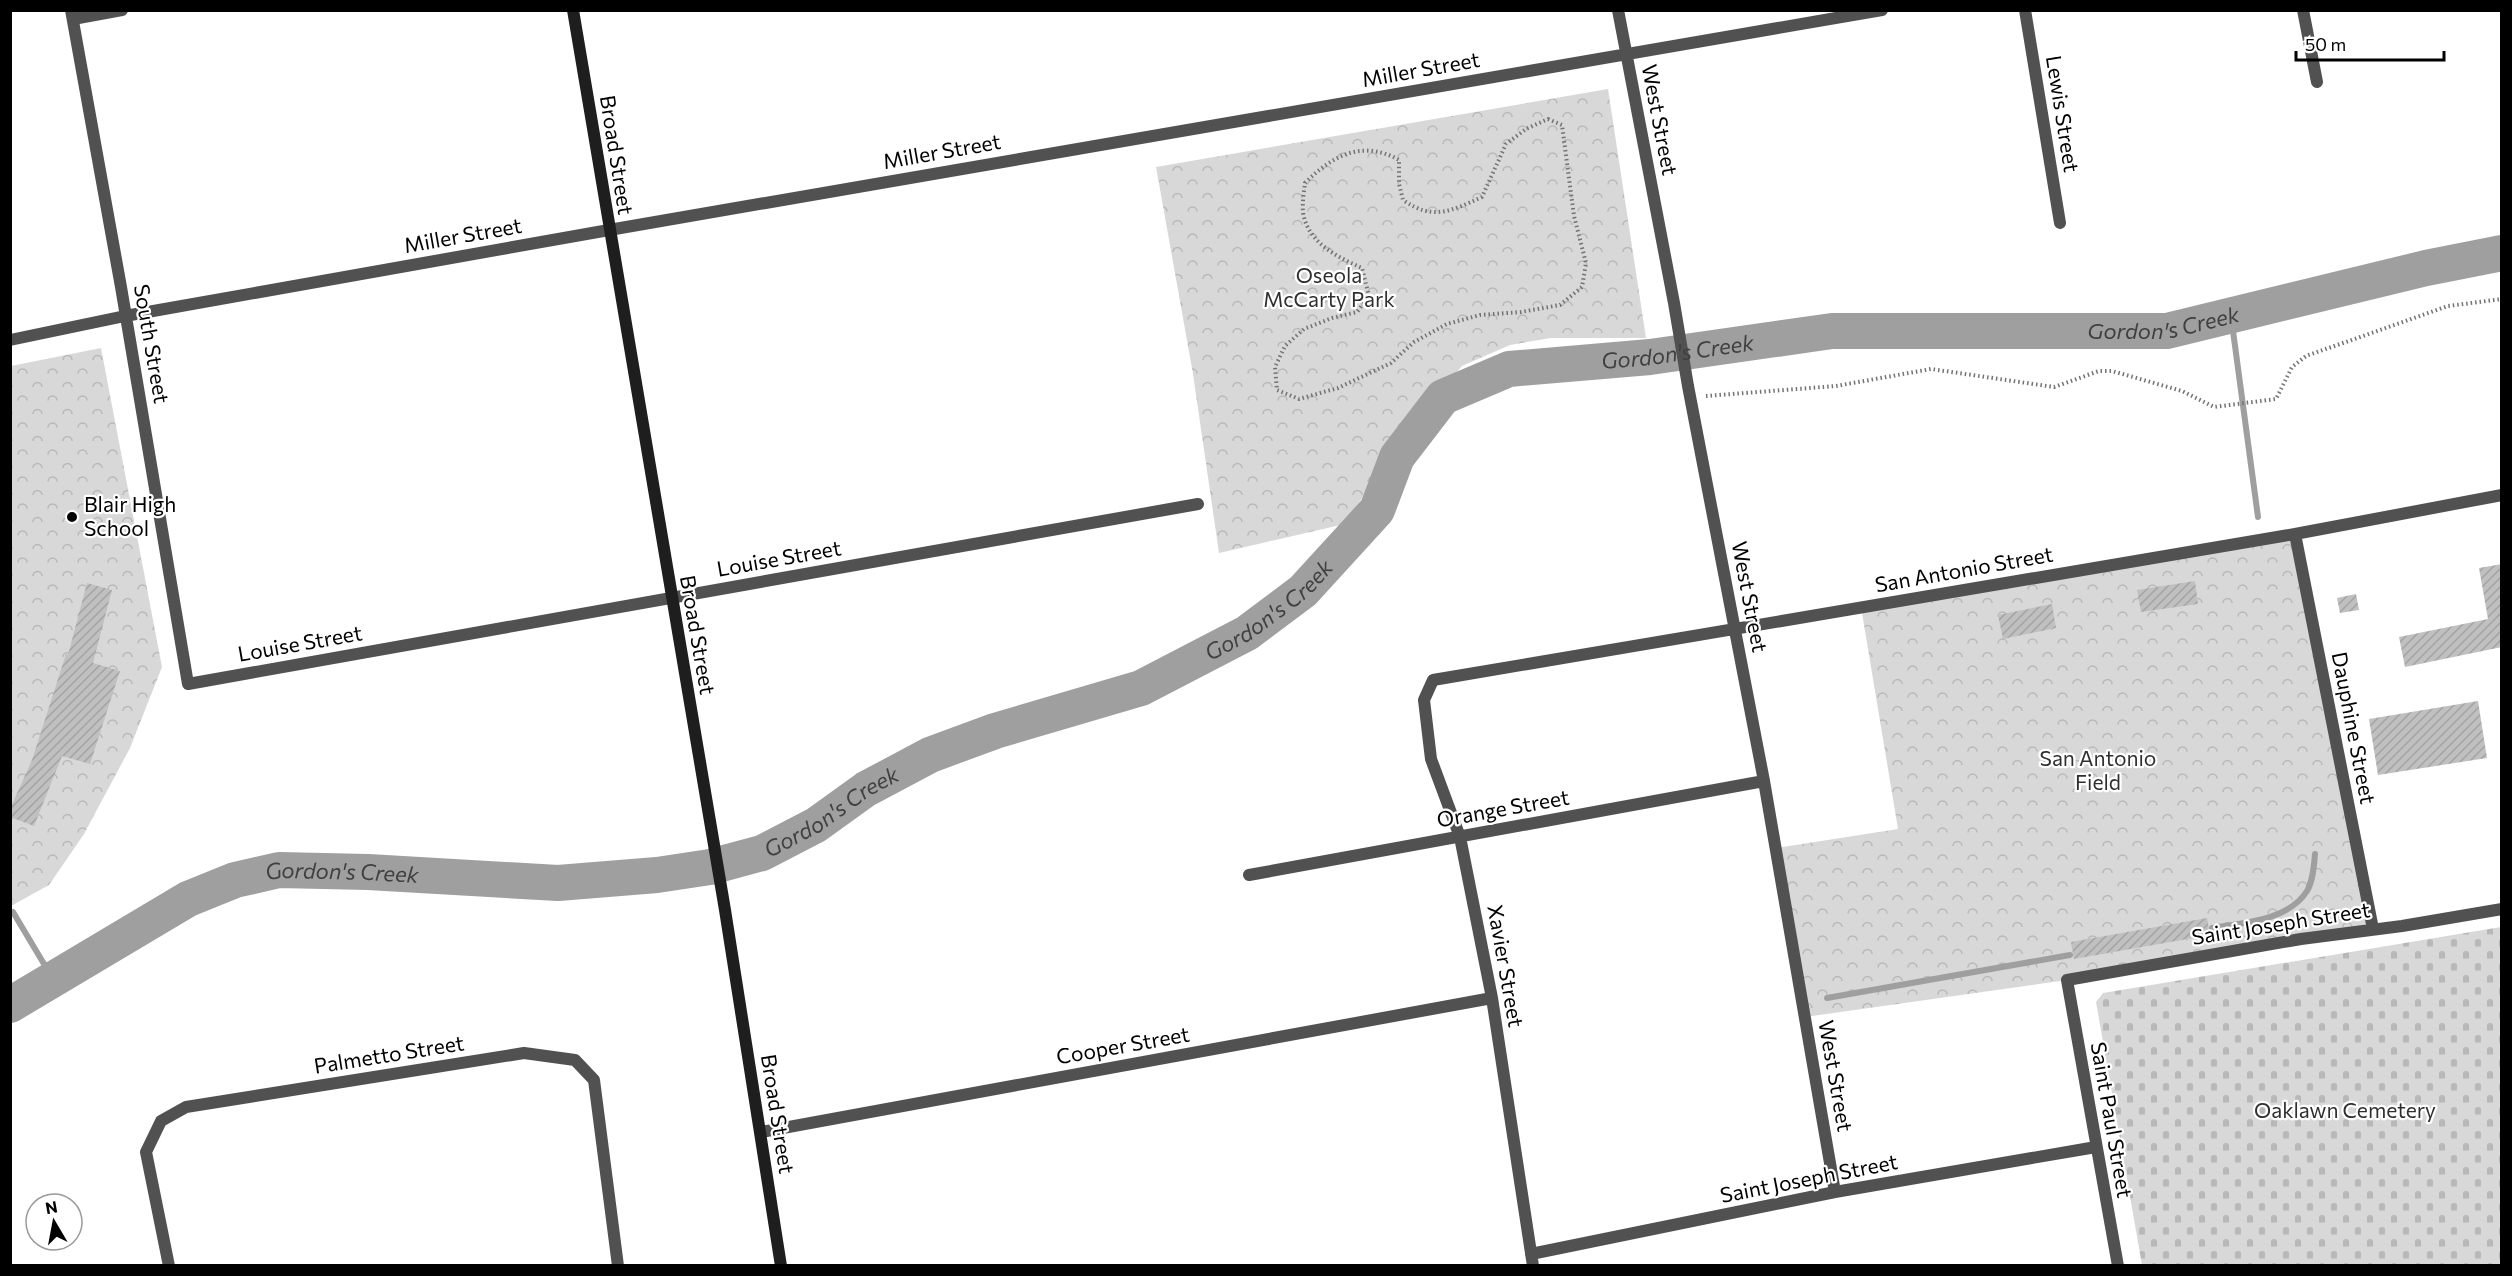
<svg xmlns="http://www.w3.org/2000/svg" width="2512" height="1276" viewBox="0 0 2512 1276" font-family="Commissioner,sans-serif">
<defs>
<pattern id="cemetery-stones" width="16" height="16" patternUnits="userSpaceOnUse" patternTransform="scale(1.5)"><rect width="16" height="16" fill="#d8d8d8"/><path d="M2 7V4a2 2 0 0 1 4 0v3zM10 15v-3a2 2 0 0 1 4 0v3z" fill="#b8b8b8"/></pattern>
<pattern id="park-crowns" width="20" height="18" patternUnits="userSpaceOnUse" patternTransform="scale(1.5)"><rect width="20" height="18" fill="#d8d8d8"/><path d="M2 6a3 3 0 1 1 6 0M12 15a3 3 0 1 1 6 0" fill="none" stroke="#b8b8b8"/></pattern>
<pattern id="building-hatch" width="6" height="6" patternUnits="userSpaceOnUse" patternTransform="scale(1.5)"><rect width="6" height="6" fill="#c0c0c0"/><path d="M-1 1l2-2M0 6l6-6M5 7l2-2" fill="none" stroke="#a3a3a3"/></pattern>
</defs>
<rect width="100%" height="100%" fill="#fff"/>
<path fill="url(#cemetery-stones)" d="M2501,927V1265H2142L2096,1002L2103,993Z"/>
<path fill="url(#park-crowns)" d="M1608,89L1646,338H1551L1510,345L1462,366L1445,386L1425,402L1401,426L1382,458L1374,480L1345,524L1219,553L1193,374L1156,167Z
M101,348L162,667L130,748L84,834L49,885L11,906V366Z
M2295,534L2373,929L2067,980L1805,1017L1776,848L1898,829L1861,607Z"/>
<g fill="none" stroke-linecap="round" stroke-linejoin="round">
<path stroke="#9f9f9f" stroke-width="6" d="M2231,316L2258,517
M13,912L44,964L60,975
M2212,928C2243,923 2288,921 2307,891C2313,881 2314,866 2315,854
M1827,998L2070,955"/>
<path stroke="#9f9f9f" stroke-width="36" id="s1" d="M10,1005L188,899L235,880L279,870L368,872L558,883L657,875L710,867L762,853L816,825L866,789L930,755L995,731L1141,688L1247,633L1303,591L1377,510L1397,457L1443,397L1509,369L1650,357L1832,331H2167L2426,268L2502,253"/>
</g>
<path fill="url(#building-hatch)" d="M2502,564V647L2405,667L2399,637L2488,619L2479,568Z
M2195,581L2198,604L2141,612L2137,590Z
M87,583L112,590L93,663L120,671L90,764L62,756L34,826L10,817V809L32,760L66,654L68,655Z
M2356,594L2359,610L2340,613L2337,598Z
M2052,604L2056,628L2003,639L1998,615Z
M2478,701L2487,758L2378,775L2369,719Z
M2207,918L2210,935L2074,959L2071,942Z"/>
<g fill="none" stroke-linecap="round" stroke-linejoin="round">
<path stroke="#737373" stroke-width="4" stroke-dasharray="1.5 3" stroke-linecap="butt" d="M1548,119L1562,125L1574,216L1586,263L1582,287L1560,305L1521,312L1480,315L1447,324L1414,342L1391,363L1338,388L1299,399L1277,390L1275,367L1285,346L1304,329L1332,318L1357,312L1369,296L1362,268C1337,257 1307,242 1303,212C1302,203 1304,192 1305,183C1332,156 1362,139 1399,160V184L1403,200C1433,221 1451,211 1482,197L1506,144L1526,129Z
M1706,396L1836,386L1931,369L2054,387L2099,371H2112L2182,391L2214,407L2276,399L2292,367L2306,356L2448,306L2502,299"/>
<path stroke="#515151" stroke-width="12" d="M71,10L121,287L188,684L1198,504
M1618,10L1674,303L1688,386L1764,781L1835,1192
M2025,10L2060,223
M2303,10L2317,82
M73,19L122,10
M10,340L125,316L609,230L1882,10
M2295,534L2373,929
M1249,875L1764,781
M761,1132L1492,998
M1531,1254L1835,1192L2096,1147
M169,1266L146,1152L161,1121L186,1107L524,1053L575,1060L594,1080L618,1266
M1533,1266L1492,998L1460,837L1431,759L1424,700L1433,680L2295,534L2502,495
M2118,1266L2067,980L2301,939L2402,926L2502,909"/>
<path stroke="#1e1e1e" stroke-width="12" d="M573,10L725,910L781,1266"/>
</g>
<circle fill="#000" stroke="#fff" stroke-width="2" cx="72" cy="517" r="6"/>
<g text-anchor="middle" stroke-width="4.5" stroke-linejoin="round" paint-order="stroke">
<g font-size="21" fill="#000" stroke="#fff">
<text transform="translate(1421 70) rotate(-10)" y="7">Miller Street</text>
<text transform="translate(2062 114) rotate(81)" y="7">Lewis Street</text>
<text transform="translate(1659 120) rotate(79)" y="7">West Street</text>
<text transform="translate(942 152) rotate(-10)" y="7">Miller Street</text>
<text transform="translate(616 155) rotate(81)" y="7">Broad Street</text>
<text transform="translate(463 236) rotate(-10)" y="7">Miller Street</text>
<text transform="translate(151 344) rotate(80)" y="7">South Street</text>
<text transform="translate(779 559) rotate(-10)" y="7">Louise Street</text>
<text transform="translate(1964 570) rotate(-10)" y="7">San Antonio Street</text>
<text transform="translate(1749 597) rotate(79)" y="7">West Street</text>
<text transform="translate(697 635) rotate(80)" y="7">Broad Street</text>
<text transform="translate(300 644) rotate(-10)" y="7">Louise Street</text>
<text transform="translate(2353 728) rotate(79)" y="7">Dauphine Street</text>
<text transform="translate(1503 809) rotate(-10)" y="7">Orange Street</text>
<text transform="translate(2281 924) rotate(-9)" y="7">Saint Joseph Street</text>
<text transform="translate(1505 966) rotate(80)" y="7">Xavier Street</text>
<text transform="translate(1123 1046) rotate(-10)" y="7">Cooper Street</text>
<text transform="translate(389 1055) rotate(-9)" y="7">Palmetto Street</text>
<text transform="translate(1835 1076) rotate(80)" y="7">West Street</text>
<text transform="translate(777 1114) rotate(81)" y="7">Broad Street</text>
<text transform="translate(2111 1120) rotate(80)" y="7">Saint Paul Street</text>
<text transform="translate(1809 1179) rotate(-11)" y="7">Saint Joseph Street</text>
</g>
<g font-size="21" fill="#2f2f2f" stroke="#fff">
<text x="1329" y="283">Oseola<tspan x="1329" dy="24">McCarty Park</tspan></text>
<text x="2098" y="766">San Antonio<tspan x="2098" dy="24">Field</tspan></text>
<text x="2345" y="1118">Oaklawn Cemetery</text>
</g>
<g font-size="21" fill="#000" stroke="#fff" text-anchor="start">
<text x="84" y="512">Blair High<tspan x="84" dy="24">School</tspan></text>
</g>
<g font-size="22" font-style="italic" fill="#404040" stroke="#fff">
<text dy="8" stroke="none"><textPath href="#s1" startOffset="2366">Gordon's Creek</textPath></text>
<text dy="8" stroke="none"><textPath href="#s1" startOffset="1878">Gordon's Creek</textPath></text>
<text dy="8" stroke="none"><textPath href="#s1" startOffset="1356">Gordon's Creek</textPath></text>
<text dy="8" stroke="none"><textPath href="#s1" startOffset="870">Gordon's Creek</textPath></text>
<text dy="8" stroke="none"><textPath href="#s1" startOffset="366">Gordon's Creek</textPath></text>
</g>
</g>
<rect width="2512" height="1276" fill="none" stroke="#000000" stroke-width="24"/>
<g transform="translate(54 1222) rotate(350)"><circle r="28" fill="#ffffff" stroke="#999999" stroke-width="1.5"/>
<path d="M0-4.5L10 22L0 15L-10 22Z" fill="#000000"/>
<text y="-9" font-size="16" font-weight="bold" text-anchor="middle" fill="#000000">N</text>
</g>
<path d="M2296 51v9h148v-9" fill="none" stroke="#000000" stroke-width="3"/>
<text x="2305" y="51" font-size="18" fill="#000000" stroke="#ffffff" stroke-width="4.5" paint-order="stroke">50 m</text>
</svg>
